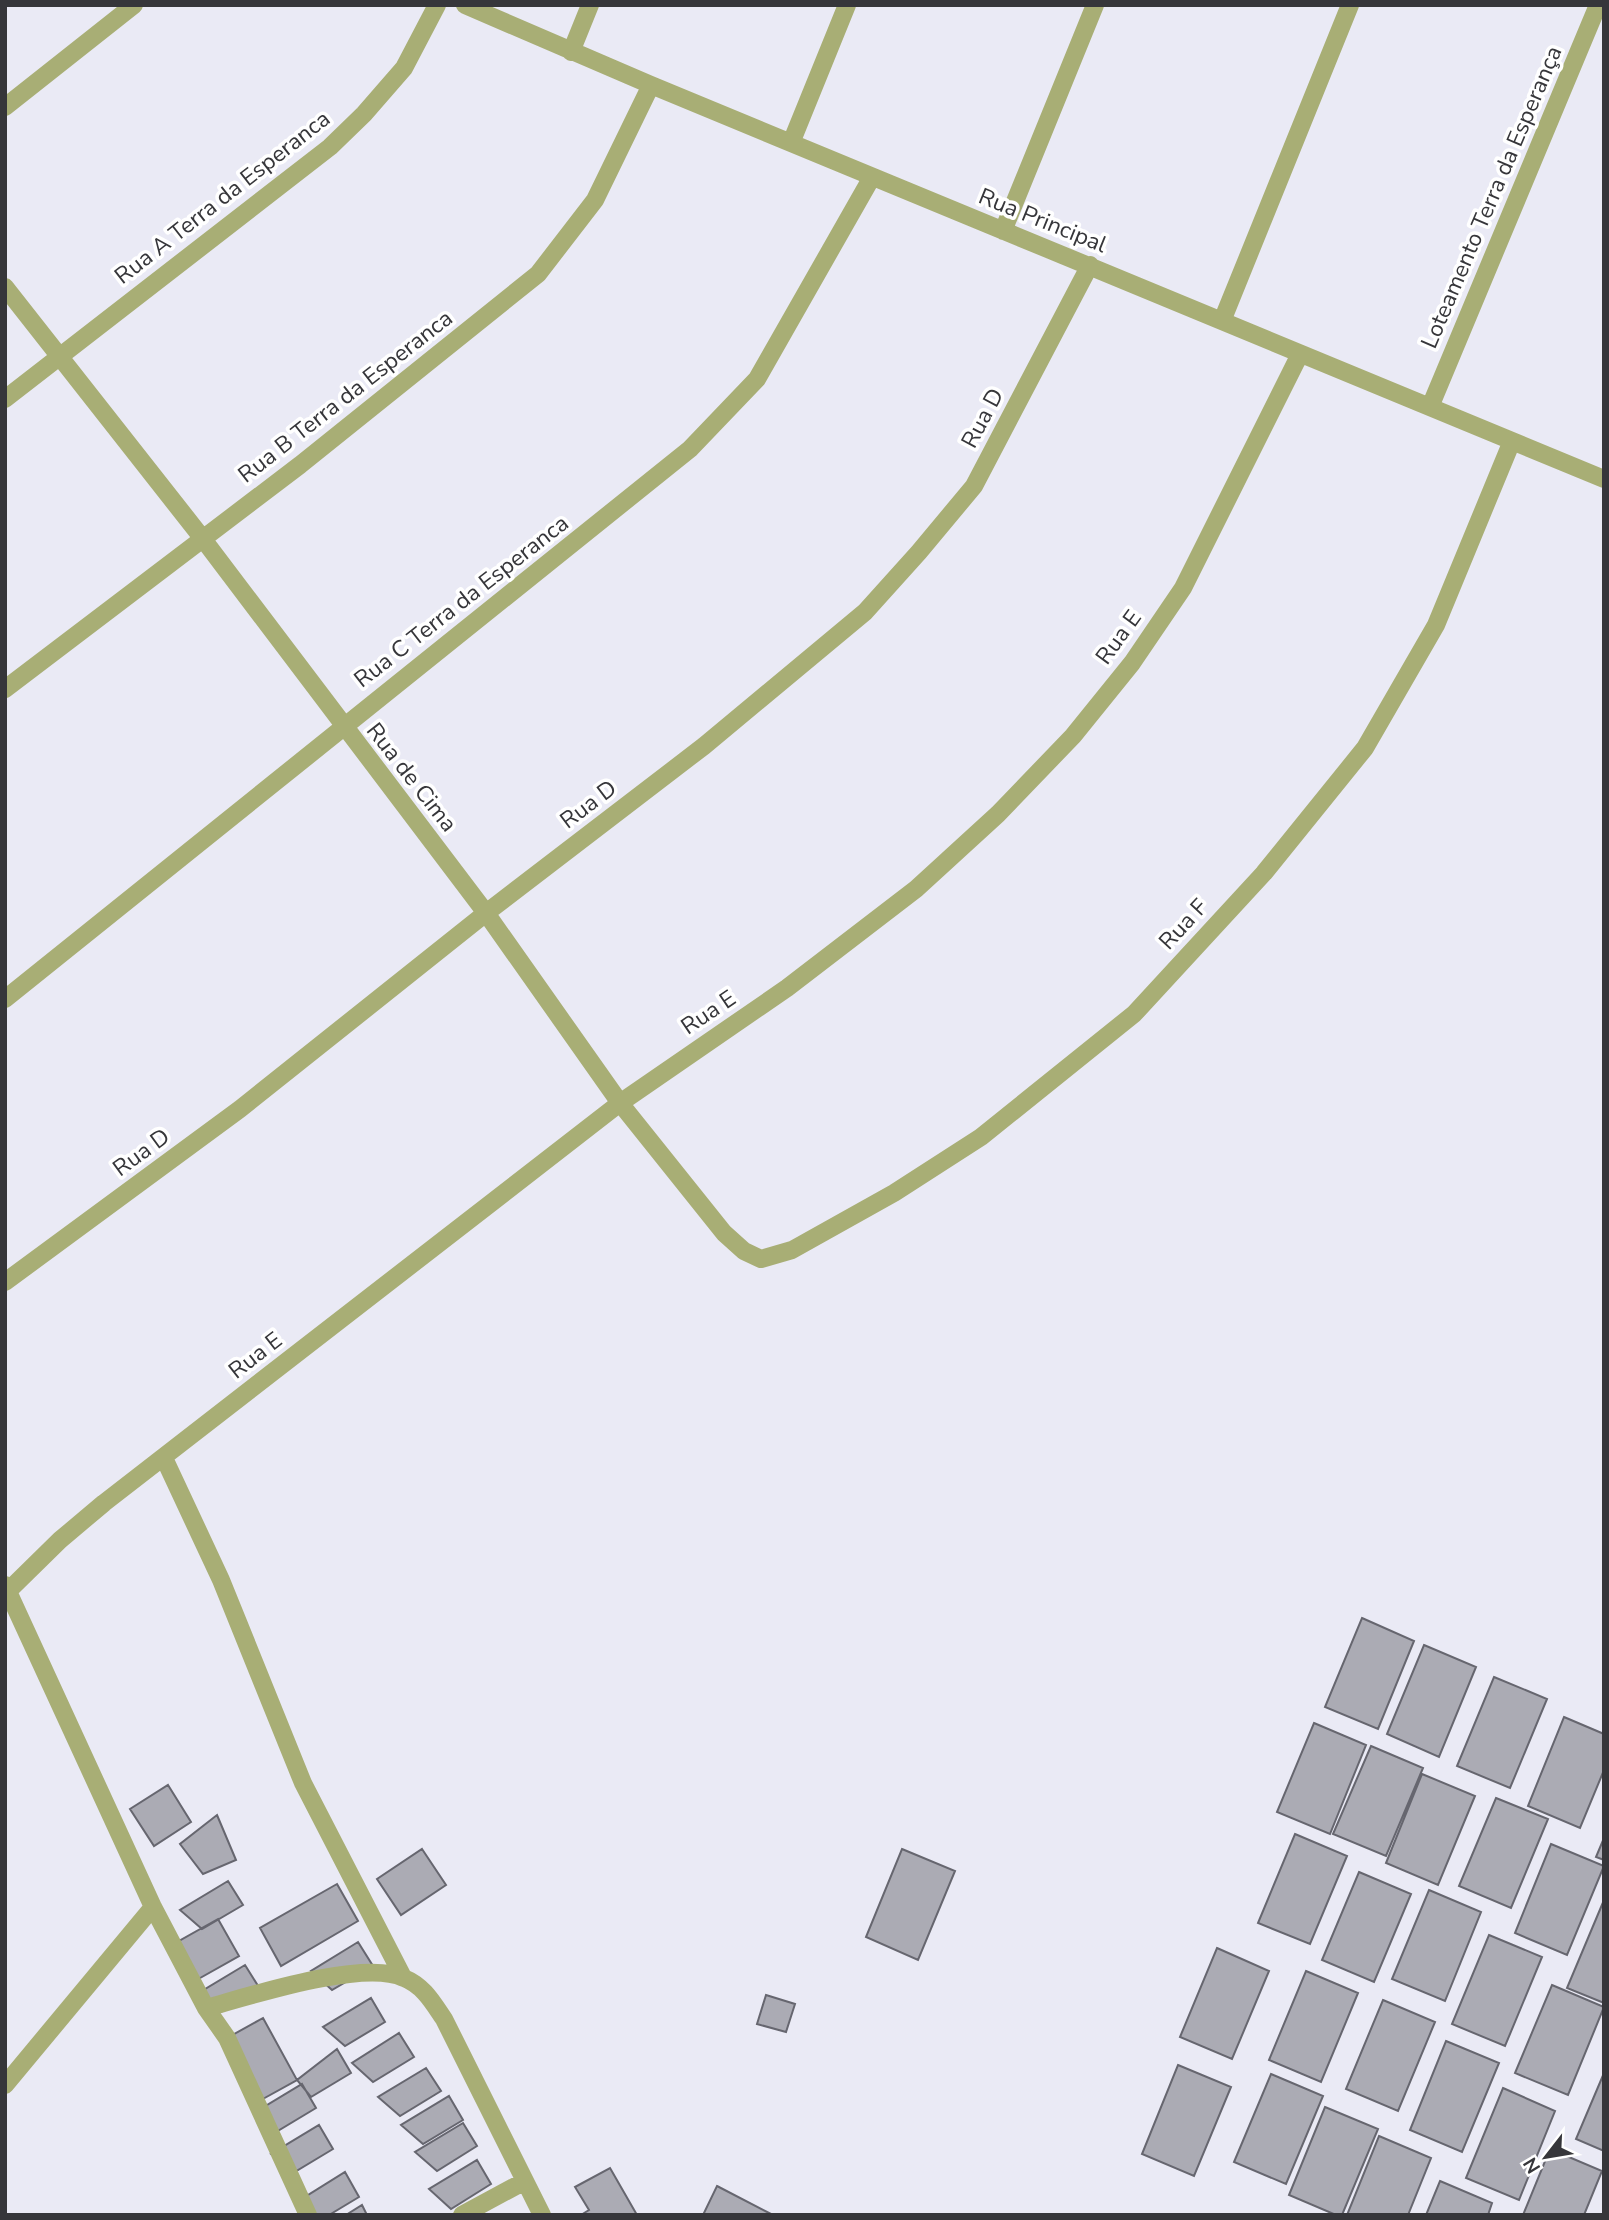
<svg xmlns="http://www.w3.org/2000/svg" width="1609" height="2220" viewBox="0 0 1609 2220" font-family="'Nunito Sans',sans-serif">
<rect width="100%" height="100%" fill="#eaeaf5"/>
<path fill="#ababb4" stroke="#66666f" stroke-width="2" d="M1362,1618L1414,1641L1378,1729L1325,1707Z
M1424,1645L1476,1667L1439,1757L1387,1734Z
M1494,1677L1547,1699L1510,1788L1457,1766Z
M1564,1717L1604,1734V1770L1580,1828L1528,1806Z
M1314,1723L1366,1745L1330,1834L1277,1812Z
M1371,1746L1423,1768L1386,1856L1333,1834Z
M1422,1774L1475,1796L1438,1885L1386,1863Z
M168,1785L191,1822L154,1846L130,1809Z
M1496,1798L1548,1819L1511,1908L1459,1886Z
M217,1815L236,1860L203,1874L180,1844Z
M1295,1834L1347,1856L1310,1944L1258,1923Z
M1604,1838V1860L1596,1857Z
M1551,1844L1604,1866L1567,1955L1515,1933Z
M422,1849L446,1885L401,1915L377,1879Z
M902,1849L955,1871L918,1960L866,1937Z
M1359,1872L1411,1894L1374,1982L1322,1960Z
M228,1881L243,1905L202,1929L180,1910Z
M337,1884L358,1921L281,1966L260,1928Z
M1429,1890L1481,1912L1445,2001L1392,1979Z
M1604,1900V2003L1567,1988Z
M218,1919L239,1956L193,1982L172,1945Z
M1489,1935L1542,1957L1505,2046L1452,2024Z
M358,1942L373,1966L332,1990L311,1971Z
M1217,1948L1269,1971L1232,2059L1180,2037Z
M245,1965L260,1989L219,2013L197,1994Z
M1306,1971L1358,1993L1321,2082L1269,2060Z
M1552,1985L1604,2007L1568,2095L1515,2073Z
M766,1995L795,2004L786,2032L757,2024Z
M371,1998L385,2022L345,2046L323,2027Z
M1383,2000L1435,2022L1398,2111L1346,2089Z
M263,2018L297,2080L261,2100L227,2038Z
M399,2033L414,2057L373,2082L352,2063Z
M1446,2041L1499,2063L1462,2152L1410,2130Z
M337,2049L351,2073L311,2097L297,2080Z
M1178,2065L1231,2087L1194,2176L1142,2154Z
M426,2068L441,2091L400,2116L378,2097Z
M1604,2073V2151L1576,2139Z
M1271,2074L1323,2096L1286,2184L1234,2162Z
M302,2084L316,2108L276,2132L254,2113Z
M1503,2088L1555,2111L1519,2200L1466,2178Z
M449,2096L463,2120L423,2144L401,2125Z
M1325,2107L1378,2129L1342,2215H1336L1289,2195Z
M463,2123L477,2146L437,2171L415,2152Z
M319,2125L333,2149L293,2173L271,2154Z
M1379,2136L1431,2158L1408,2215H1347Z
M1550,2149L1602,2171L1584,2215H1523Z
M477,2160L491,2184L451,2209L429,2189Z
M610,2168L637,2215H581L589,2210L575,2187Z
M345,2172L359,2197L329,2215H312L297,2202Z
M1440,2181L1492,2203L1488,2215H1426Z
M717,2186L773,2215H703Z
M362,2205L367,2215H346Z"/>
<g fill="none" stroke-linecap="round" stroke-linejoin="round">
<path stroke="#a8ae75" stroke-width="18" d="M465,5L651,85L1604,479
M571,52L590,5
M5,107L134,5
M791,143L847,5
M1003,231L1095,5
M5,287L203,539L486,913L620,1103L724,1233L744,1251L761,1259L792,1250L894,1193L981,1137L1134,1014L1264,873L1365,748L1436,625L1512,441
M1222,321L1350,5
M5,399L330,147L364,114L404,68L437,5
M1430,407L1598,5
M5,689L300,465L538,274L595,200L651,85
M5,999L690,449L757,379L872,177
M5,1282L240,1109L486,913L704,746L865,612L919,552L974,486L1090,265
M164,1458L221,1580L303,1783L403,1977
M5,1585L153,1907L206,2008L227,2038L308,2215
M5,1594L60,1540L104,1503L620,1103L787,988L916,889L998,814L1073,736L1132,663L1183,588L1300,354
M206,2008C250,1996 363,1959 404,1978C424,1986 433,2003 444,2019L542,2215
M5,2085L153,1907
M462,2215L525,2181"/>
</g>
<g text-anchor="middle" stroke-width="7" stroke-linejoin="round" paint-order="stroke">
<g font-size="23" fill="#36363a" stroke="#fff">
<text transform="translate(222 197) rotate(-38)" y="8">Rua A Terra da Esperanca</text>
<text transform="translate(1491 197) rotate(-67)" y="8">Loteamento Terra da Esperança</text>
<text transform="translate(1043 220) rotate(22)" y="8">Rua Principal</text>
<text transform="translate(345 396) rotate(-38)" y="8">Rua B Terra da Esperanca</text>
<text transform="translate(982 418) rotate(-62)" y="8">Rua D</text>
<text transform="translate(461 601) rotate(-38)" y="8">Rua C Terra da Esperanca</text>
<text transform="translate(1118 637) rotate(-54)" y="8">Rua E</text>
<text transform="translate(412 777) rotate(52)" y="8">Rua de Cima</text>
<text transform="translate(588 804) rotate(-37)" y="8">Rua D</text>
<text transform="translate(1183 924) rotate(-47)" y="8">Rua F</text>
<text transform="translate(708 1012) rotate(-34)" y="8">Rua E</text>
<text transform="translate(141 1152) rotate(-36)" y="8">Rua D</text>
<text transform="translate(255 1355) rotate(-38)" y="8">Rua E</text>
</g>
</g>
<rect width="1609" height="2220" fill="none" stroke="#36363a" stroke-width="14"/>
<g transform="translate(1546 2157) rotate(239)" stroke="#ffffff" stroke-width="5" paint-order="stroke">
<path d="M0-5L12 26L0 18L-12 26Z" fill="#36363a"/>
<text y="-10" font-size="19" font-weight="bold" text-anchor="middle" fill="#36363a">N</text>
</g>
</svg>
